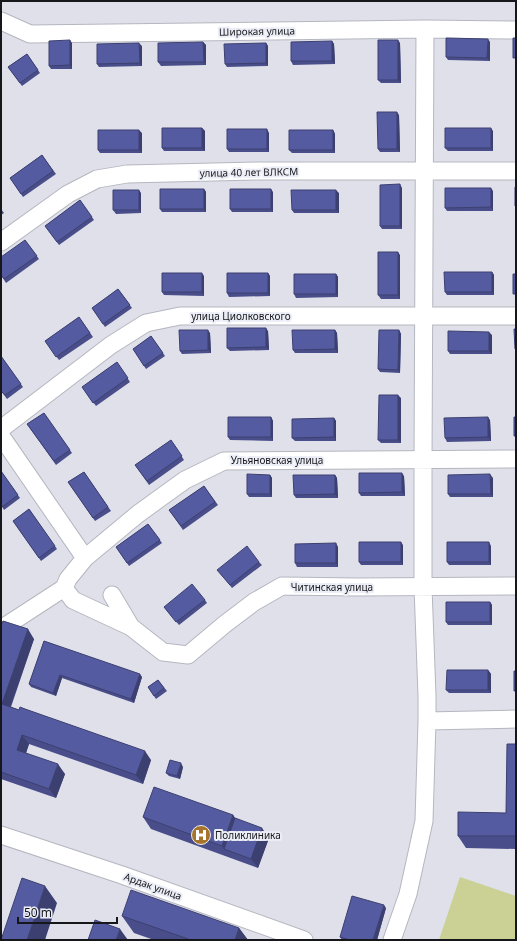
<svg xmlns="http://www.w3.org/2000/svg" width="517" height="941" viewBox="0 0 517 941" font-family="'Noto Sans',sans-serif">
<rect width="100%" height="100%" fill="#dfe0e9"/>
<path fill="#cbd095" d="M460,877L516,896V940H439Z"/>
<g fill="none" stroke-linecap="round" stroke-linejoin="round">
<defs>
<path id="minor" d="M1,21L30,34L425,29L516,30
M1,242L68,194L97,179L127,174L258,171H516
M1,429L111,345L146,323L180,316H516
M1,436L85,558
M64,588L73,600L131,627L163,652L188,655L225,624L254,602L282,586L357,587L516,586
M112,595L131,627
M1,629L64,588L68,579L85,558L138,514L185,480L224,461L516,459
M427,721L516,719
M1,835L122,875L304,940
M392,940L408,894L424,821L427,721V696L423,587V460L425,29"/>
</defs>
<use href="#minor" stroke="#b5b7c0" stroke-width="19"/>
<use href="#minor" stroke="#fff" stroke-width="17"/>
</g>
<path fill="#494e8a" d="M332,41L334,44L335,64L293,65L291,61Z
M203,42L206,45V65L161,66L158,62Z
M490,42V61L448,60L446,57Z
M72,43V69H51L49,66Z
M266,43L268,46V66L227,67L225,64Z
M400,43L401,83H381L378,80Z
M142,46V66L99,67L97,64Z
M27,54L40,73L22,86L8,67Z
M399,115L400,152H380L378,149Z
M202,128L205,131V151H164L162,148Z
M333,130L335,134V153H292L289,150Z
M493,131V151H448L445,148Z
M142,133V153H100L98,150Z
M269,133V152H229L227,149Z
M42,155L56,174L23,197L10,178Z
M402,188V229H382L380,226Z
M204,189L206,192V212H162L160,209Z
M493,191V211H447L445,208Z
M273,192V212H232L230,209Z
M141,193V213L116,214L113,210Z
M339,193V213H294L292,210Z
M80,200L94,220L59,245L45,226Z
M1,209L4,213L1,215Z
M25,240L39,259L6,283L1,275Z
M400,255V299H381L378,295Z
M492,272L494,275V295H447L445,292Z
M268,273L270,276V296L229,297L227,293Z
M336,274L338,277V297L296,298L294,294Z
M204,276V296L164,295L162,292Z
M118,289L132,308L105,327L92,308Z
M79,317L93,337L59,360L45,341Z
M335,330L337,333L338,353H295L293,350Z
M399,330L401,334L400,373L380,372L378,369Z
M268,331L269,350L230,351L227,348Z
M210,333L211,353L182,354L180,351Z
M492,335V354H450L448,351Z
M151,336L165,356L146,369L133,349Z
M1,356L23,387L7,399L1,391Z
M117,362L130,382L96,406L82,387Z
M401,398V443H381L378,440Z
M44,413L72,453L56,465L27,424Z
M271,417L273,421V441L230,440L228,437Z
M334,418L336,421V441H295L292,438Z
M490,420L491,441L447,442L445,438Z
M171,440L184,460L149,485L135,465Z
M1,471L20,498L4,510L1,505Z
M84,472L111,511L95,521L68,482Z
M270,475L272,478V497H249L247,494Z
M335,475L337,478L338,498H296L294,495Z
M404,476L405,496H361L359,493Z
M493,478V497H450L448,494Z
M204,486L218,505L183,530L169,510Z
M29,509L57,549L41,561L13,521Z
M148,524L162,543L129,566L116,547Z
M403,545V565H361L359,562Z
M491,546V565H449L447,562Z
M338,547V567H297L295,563Z
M259,562L262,565L232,588L220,573Z
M205,600L207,603L179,625L164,607Z
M490,602L492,605V625H448L446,622Z
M1,626L34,639L11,707L151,760L143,784L29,744L26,753L65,774L56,798L1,779Z
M44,641L142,677L134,703L62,678L56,696L31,687L29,684Z
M488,670L491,674V693H449L446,690Z
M158,680L167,691L156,699L148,687Z
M516,744V849L466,848L458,836L506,813Z
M183,767L180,779L169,776L166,773Z
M233,815L235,818L269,838L258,868L151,829L143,817Z
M386,908L377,940H342L340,937Z
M122,916L239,928L248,940H154L134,933Z"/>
<path fill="#3c4070" d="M488,39L490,42V61L487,58Z
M70,40L72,43V69L70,65Z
M398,40L400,43L401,83L398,80Z
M332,41L334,44L335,64L332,61Z
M203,42L206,45V65L204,62Z
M139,43L142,46V66L140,63Z
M266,43L268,46V66L266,63Z
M397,112L399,115L400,152L397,149Z
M202,128L205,131V151L202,148Z
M491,128L493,131V151L491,148Z
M267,129L269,133V152L267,149Z
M139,130L142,133V153L139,150Z
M333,130L335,134V153L333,150Z
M400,184L402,188V229L400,226Z
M491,188L493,191V211L491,207Z
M204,189L206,192V212L204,209Z
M271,189L273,192V212L271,209Z
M139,190L141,193V213L139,210Z
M336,190L339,193V213L336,210Z
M398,252L400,255V299L398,295Z
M492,272L494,275V295L492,292Z
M202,273L204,276V296L202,292Z
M268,273L270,276V296L268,293Z
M336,274L338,277V297L336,294Z
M266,328L268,331L269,350L266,347Z
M208,330L210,333L211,353L208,350Z
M335,330L337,333L338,353L335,349Z
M399,330L401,334L400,373L398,370Z
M489,332L492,335V354L489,351Z
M398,395L401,398V443L398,440Z
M271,417L273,421V441L271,437Z
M488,417L490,420L491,441L488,437Z
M334,418L336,421V441L334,437Z
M402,473L404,476L405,496L402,492Z
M490,474L493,478V497L491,494Z
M270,475L272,478V497L270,494Z
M335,475L337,478L338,498L335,494Z
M401,542L403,545V565L401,562Z
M489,542L491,546V565L489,562Z
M336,543L338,547V567L336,563Z
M490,602L492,605V625L490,622Z
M28,629L34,639L8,713L2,704Z
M488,670L491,674V693L488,690Z
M140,674L142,677L134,703L131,699Z
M60,675L62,678L56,696L53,693Z
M22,735L29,744L24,759L17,750Z
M145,751L151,760L143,784L136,775Z
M181,763L183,767L180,779L177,776Z
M58,764L65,774L56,798L49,789Z
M233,815L242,828L224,849L231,858L222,846Z
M262,828L269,838L258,868L251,859Z
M45,886L57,903L45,940H27Z
M384,905L386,908L377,940H373Z
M239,928L248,940H235Z
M120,929L128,940H116Z"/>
<path fill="#555ba0" stroke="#3c4070" d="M446,38L488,39L487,58L446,57Z
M513,38H516V58H513Z
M70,40V65L49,66V41Z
M378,40H398V80H378Z
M332,41V61H291V42Z
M203,42L204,62H158V43Z
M139,43L140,63L97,64V44Z
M266,43V63L225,64L224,44Z
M27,54L38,70L20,83L8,67Z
M377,112H397V149H378Z
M162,128H202V148H162Z
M445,128H491V148H445Z
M227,129H267V149H227Z
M98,130H139V150H98Z
M289,130H333V150H289Z
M42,155L53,171L21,194L10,178Z
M400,184V226H380V185Z
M515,187H516V206H515Z
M445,188H491V207L445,208Z
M160,189H204V209H160Z
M230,189H271V209H230Z
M113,190H139V210H113Z
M291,190H336V210H292Z
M80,200L92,217L57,242L45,226Z
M25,240L37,256L4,279L1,275V257Z
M378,252H398V295H378Z
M444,272H492V292H445Z
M162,273H202V292H162Z
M227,273H268V293H227Z
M294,274H336V294H294Z
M513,274H516V294H513Z
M118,289L130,305L103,324L92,308Z
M79,317L90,333L56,357L45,341Z
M227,328H266V347L227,348Z
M514,329H516V349H515Z
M179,330H208V350L180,351Z
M292,330H335V349L293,350Z
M379,330H399L398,370L378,369Z
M448,331L489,332V351H448Z
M151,336L163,353L144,366L133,349Z
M1,356L21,384L5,395L1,391Z
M117,362L128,378L93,403L82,387Z
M379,395H398V440H378Z
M44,413L70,450L54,461L27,424Z
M228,417H271V437H228Z
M488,417V437L445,438L444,418Z
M514,417H516V436H514Z
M334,418V437L292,438V419Z
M171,440L182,456L147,481L135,465Z
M1,471L18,495L2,507L1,505Z
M84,472L108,507L93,518L68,482Z
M359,473H402V492L359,493Z
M247,474L270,475V494H247Z
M490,474L491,494H448V475Z
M293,475H335V494L294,495Z
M204,486L215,502L181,526L169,510Z
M29,509L55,546L39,558L13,521Z
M148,524L160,540L127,563L116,547Z
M359,542H401V562H359Z
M447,542H489V562H447Z
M336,543V563H295V544Z
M247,546L259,562L230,585L217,570Z
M192,584L205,600L176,622L164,607Z
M446,602H490V622H446Z
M3,621L28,629L2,704L19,710L20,707L25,709L145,751L136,775L22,735L17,750L58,764L49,789L1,772V626Z
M44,641L140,674L131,699L60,675L53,693L29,684Z
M447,670H488V690H446Z
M514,671H516V691H514Z
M158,680L164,688L154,696L148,687Z
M507,744H516V836H458V812L506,813Z
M170,760L181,763L177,776L166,773Z
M154,787L233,815L222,846L143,817Z
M235,818L262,828L251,859L224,849Z
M22,878L45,886L27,940H1Z
M131,890L239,928L235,940H191L122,916Z
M352,896L384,905L373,940H350L340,937Z
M95,920L120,929L116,940H88Z"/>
<defs>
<symbol id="hospital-disc" viewBox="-11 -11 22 22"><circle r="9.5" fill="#a7742b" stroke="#eceef7"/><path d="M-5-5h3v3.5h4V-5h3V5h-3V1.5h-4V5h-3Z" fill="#fff"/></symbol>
</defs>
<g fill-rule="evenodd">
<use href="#hospital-disc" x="190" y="824" width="22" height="22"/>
</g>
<g text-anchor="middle" stroke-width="4" stroke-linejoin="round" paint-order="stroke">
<g font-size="10" fill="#16171a" stroke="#eceef7">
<text transform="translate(257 31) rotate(-1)" y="4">Широкая улица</text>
<text transform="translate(249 172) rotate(-1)" y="4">улица 40 лет ВЛКСМ</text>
<text x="241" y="320">улица Циолковского</text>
<text x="277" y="464">Ульяновская улица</text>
<text x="332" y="591">Читинская улица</text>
<text transform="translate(153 886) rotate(20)" y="4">Ардак улица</text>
</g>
<g font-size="10" fill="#16171a" stroke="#eceef7" text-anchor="start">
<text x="215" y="839">Поликлиника</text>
</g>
</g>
<rect width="517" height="941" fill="none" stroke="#16171a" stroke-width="4"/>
<path d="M18 917v6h99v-6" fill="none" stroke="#16171a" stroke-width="2"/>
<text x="24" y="917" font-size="12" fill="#16171a" stroke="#eceef7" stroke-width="3" paint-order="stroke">50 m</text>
</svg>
